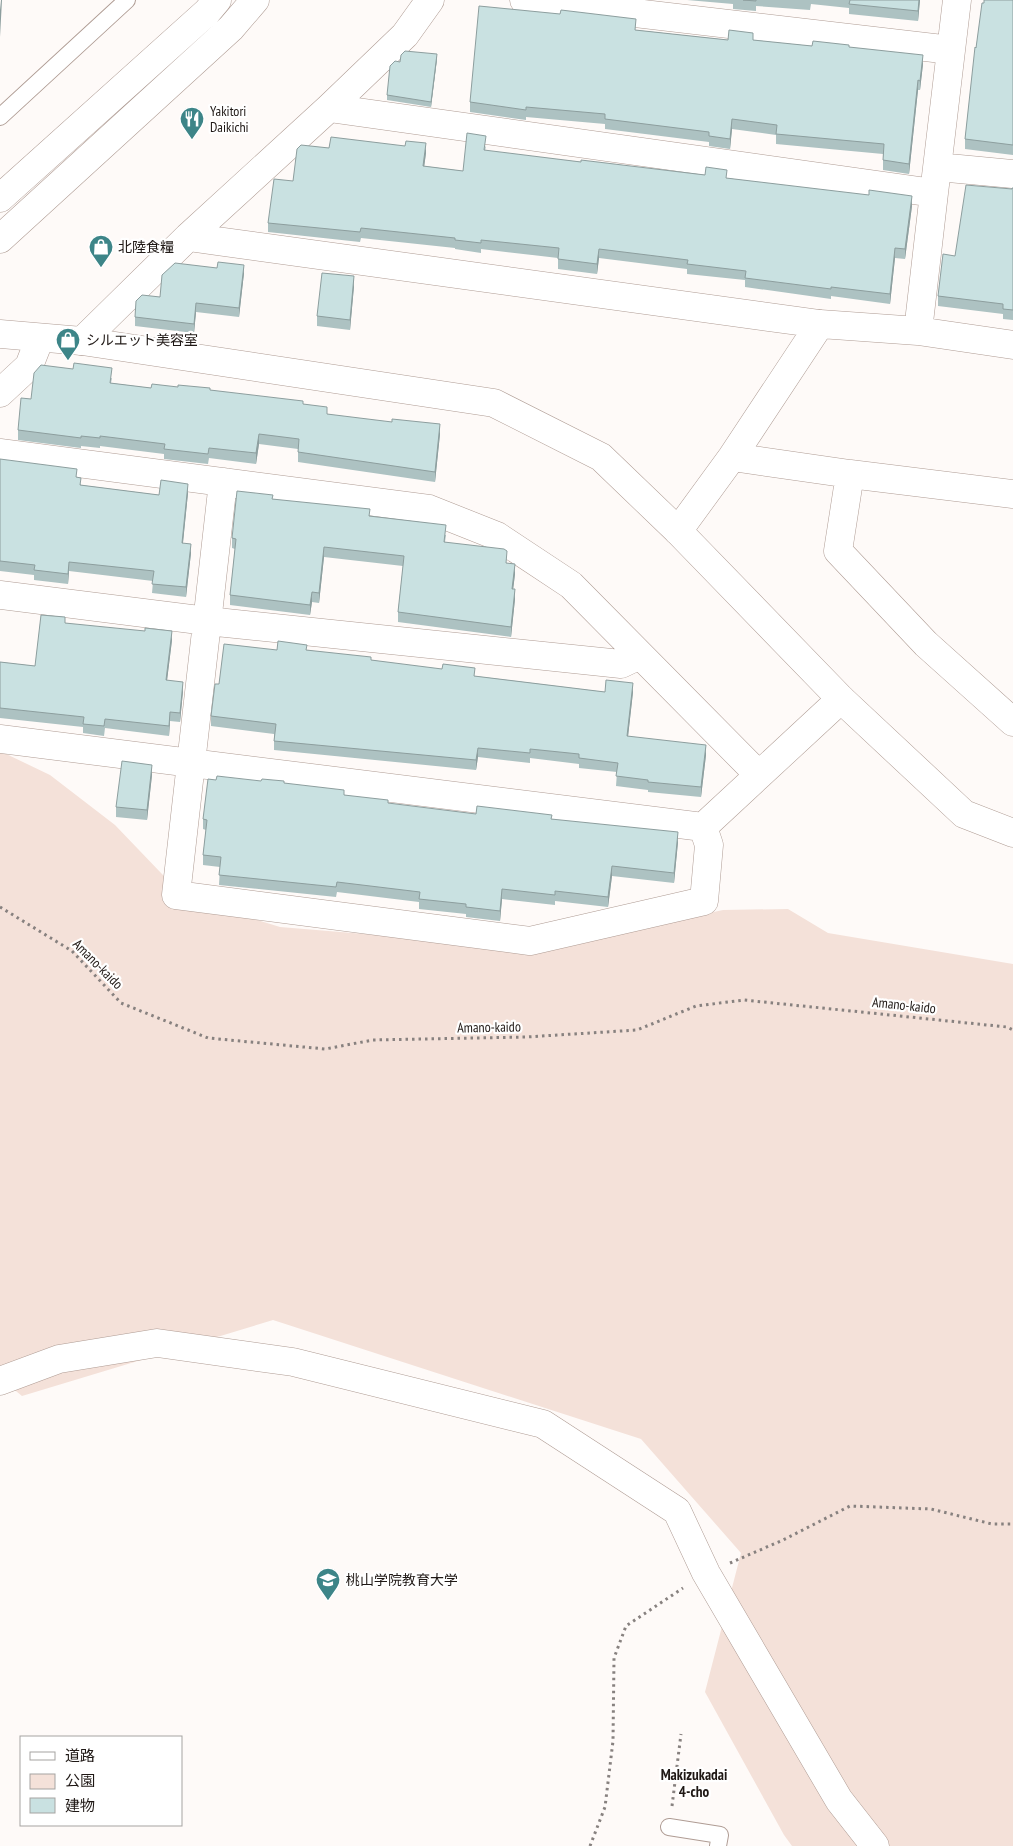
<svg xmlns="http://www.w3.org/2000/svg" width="1013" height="1846" viewBox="0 0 1013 1846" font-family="'PT Sans Narrow','Noto Sans JP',sans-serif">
<rect width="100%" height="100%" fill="#fefaf8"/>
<path fill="#f4e1d9" d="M0,751L50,775L115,825L185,898L280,927L437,940L570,943L723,910L788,909L828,933L1013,964V1846H792L784,1835L705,1692L741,1553L641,1439L273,1320L22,1396L0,1378Z"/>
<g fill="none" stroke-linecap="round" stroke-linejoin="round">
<defs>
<path id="lane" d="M0,117L127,0
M669,1827L720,1835L718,1846"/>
<path id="street" d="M524,0L951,50
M329,108L934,193L918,331
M938,167L1013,174
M934,193L957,0
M188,237L820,324L918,331L1013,345
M82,341L188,237L329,108L405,35L430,0
M0,393L29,366L40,338
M0,453L429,509L497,536L571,585L759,775
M732,457L850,474L838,551L926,644L1013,722
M850,474L1013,494
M223,482L176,895L530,941L704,901L709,845L703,827
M678,531L732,457L820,324
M0,595L207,621L621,664L640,655
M0,739L703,827L841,699
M0,1381L59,1359L157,1343L293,1362L543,1424L677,1511L706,1573L839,1800L875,1846"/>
<path id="secondary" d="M0,198L207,12L217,0
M0,239L231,28L255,0
M0,334L82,341L494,403L601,457L678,531L841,699L964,814L1013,833"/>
</defs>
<use href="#lane" stroke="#af9c94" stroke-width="18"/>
<use href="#street" stroke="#af9c94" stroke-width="29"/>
<use href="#secondary" stroke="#af9c94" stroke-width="29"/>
<path stroke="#87817f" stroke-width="3" stroke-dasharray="2.5 4" stroke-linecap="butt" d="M0,907L72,951L121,1003L208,1038L325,1049L373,1040L526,1037L637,1030L696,1006L744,1000L1007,1027L1013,1030
M730,1563L783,1540L850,1506L931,1509L992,1524H1013
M672,1806L681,1734
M590,1846L605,1807L613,1741L614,1658L626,1626L683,1588"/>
<use href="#lane" stroke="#fff" stroke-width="16"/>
<use href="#street" stroke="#fff" stroke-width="28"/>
<use href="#secondary" stroke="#fff" stroke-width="28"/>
</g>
<path fill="#adc2c2" d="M687,0H920L918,21L849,14V8L811,4L810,10L756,6V11L733,9V4Z
M1013,0V155L965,149V139L976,48L984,3Z
M636,30L728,40H753L812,46L849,47L923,64L920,90H918L909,174L883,170V154L776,144V135L732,129L730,149L709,146V142L605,129V124L526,117V120L470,112V102Z
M437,59L431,107L387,100V95L400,62Z
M486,146L485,151L581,162L727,178L912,206L905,259L895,258L890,304L831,296V299L745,287V280L687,274V269L599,258L597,274L558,269V258L481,249V253L455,249V248L361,238L360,242L268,232V223L293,181L329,148L426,153L424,166L463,171Z
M1013,188V320L1003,319V314L938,306V296Z
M244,273L239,317L196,312L194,333L135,326V317Z
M354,286L350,330L317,326V316Z
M112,378L111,383L151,388L178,387L210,390L303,404L327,414L440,434L435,482L298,462V449L259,444L256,464L209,458L208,464L164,459V454L100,446V448L81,446V448L18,440V430L31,399Z
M0,459L77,477L81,485L159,495L188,493L183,543L191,553L186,597L152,593L153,581L69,571L68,584L34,580V575L0,571Z
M273,499L370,516L446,535L445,542L507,563L515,574L513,589L515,599L511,637L398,622V612L403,566L324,557L319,603L312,602L310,615L230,605V595L235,549L232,548V538Z
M65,623L172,640L167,680L183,691L180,722L170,721L169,736L105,728L104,736L83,733V727L0,718V662L35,666Z
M307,650L475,676L605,692H633L628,736L706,755L701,797L648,792V790L616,786L617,772L579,768V764L530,758V763L478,757L476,770L274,750V734L211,726V716L219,684Z
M152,775L147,820L116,817V807Z
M216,780L284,783L388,804L476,814L552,819L678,842L674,883L612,876L608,907L555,901V905L502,899L500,921L466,917V914L419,909V902L337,892L336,897L219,885L220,867L203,865V855L206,830L203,829V819Z"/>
<path fill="#8d9e9e" d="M1,0H2L0,37V10Z
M919,0H920L918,21V11Z
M437,54V59L431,107V102Z
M923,55V64L920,90V81Z
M918,80V90L909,174V164Z
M732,119V129L730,149V139Z
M426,143V153L423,176V166Z
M912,196V206L905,259V249Z
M895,248V258L890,304V294Z
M599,249V258L597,274V264Z
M244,265V273L239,317V308Z
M354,276V286L350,330V320Z
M196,303V312L194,333V324Z
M440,424V434L435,482V472Z
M259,434V444L256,464V453Z
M188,484V493L182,552V543Z
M191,544V553L186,597V587Z
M324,547V557L319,603V593Z
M69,562V571L68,584V574Z
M515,564V574L512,599V589Z
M515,589V599L511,637V627Z
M312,592V602L310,615V605Z
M172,631V640L166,689V680Z
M183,682V691L180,722V713Z
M633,683V692L627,746V736Z
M170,712V721L169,736V726Z
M706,745V755L701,797V787Z
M478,748V757L476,770V760Z
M152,765V775L147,820V810Z
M678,832V842L674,883V873Z
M612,866V876L608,907V897Z
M502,889V899L500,921V911Z"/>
<path fill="#c9e1e1" stroke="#8d9e9e" d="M743,0H756V1Z
M850,0H919L918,11L849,4Z
M984,0H1013V145L965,139L975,47L976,48L982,3H984Z
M479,6L560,14L561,10L636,19L635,30L728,40L729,30L753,33V40L812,46L813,41L849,45V47L923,55L920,81L918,80L909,164L883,160L884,144L776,134L777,125L732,119L730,139L709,136V132L605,119V114L526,107V110L470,102Z
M405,51L437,54L431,102L387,95L390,66L395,61L400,62L401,55Z
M467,133L486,136L484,150L581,162V160L705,175L706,167L727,170L726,178L869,195V190L912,196L905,249L895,248L890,294L831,287V289L745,278L746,271L687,264L688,260L599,249L597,264L558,259L559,248L481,240V243L455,240V238L361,228L360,232L268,223L274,179L293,181L297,149L301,145L329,148L331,137L405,146L406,141L426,143L423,166L463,171Z
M966,185L1012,189V188H1013V310L1003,309V304L938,296L943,254L955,256Z
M218,262L244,265L239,308L196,303L194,324L135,317L136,301L142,295L160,297L162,275L175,263L217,268Z
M322,273L354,276L350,320L317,316Z
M74,363L112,368L110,383L151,388L152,384L178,387V385L210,388V390L303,401V404L327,407V414L392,422V419L440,424L435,472L298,452L299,439L259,434L256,453L209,448L208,454L164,449L165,444L100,436V438L81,436V438L18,430L21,398L31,399L34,373L41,365L73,369Z
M0,459L77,469L76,477L81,478L80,485L159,495L161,480L188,484L182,543L191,544L186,587L152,584L154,571L69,562L68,574L34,570L35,565L0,561Z
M237,491L273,495L272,499L370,509L369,516L446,525L444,542L504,549L507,551L506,563L515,564L512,589H515L511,627L398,612L404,556L324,547L319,593L312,592L310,605L230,595L236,539L232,538Z
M41,615L65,617V623L145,631V628L172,631L166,680L183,682L180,713L170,712L169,726L105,719L104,726L83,724L84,717L0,708V662L35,666Z
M278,641L307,645L306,650L371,657V660L442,669L443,664L475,668L474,676L605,692L606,680L633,683L627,736L706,745L701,787L648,782V780L616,776L618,763L579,758V754L530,749V753L478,748L476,760L274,741L276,724L211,716L215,684H219L224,644L277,650Z
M122,761L152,765L147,810L116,807Z
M217,776L261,781L262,779L284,781V783L344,790V795L388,800V803L476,814L477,806L552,815L551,819L678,832L674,873L612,866L608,897L555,891V895L502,889L500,911L466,907V904L419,899L420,892L337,882L336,887L219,875L221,857L203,855L207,820L203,819L208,779L216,780Z"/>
<defs>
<symbol id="restaurant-pin" viewBox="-11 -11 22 30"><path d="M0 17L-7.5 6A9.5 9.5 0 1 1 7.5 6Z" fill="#3d8588" stroke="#fff"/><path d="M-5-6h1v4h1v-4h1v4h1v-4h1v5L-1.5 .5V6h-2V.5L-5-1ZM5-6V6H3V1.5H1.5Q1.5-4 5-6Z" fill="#fff"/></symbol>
<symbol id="shop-pin" viewBox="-11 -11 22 30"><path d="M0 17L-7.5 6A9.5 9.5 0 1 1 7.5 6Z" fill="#3d8588" stroke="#fff"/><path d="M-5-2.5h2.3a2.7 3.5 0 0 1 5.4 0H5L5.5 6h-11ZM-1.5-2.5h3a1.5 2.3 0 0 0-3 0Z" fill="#fff"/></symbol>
<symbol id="university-pin" viewBox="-11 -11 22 30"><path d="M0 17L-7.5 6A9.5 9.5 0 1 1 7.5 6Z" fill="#3d8588" stroke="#fff"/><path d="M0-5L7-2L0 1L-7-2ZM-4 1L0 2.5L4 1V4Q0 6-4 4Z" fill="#fff"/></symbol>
</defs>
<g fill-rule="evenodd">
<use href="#restaurant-pin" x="178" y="105" width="28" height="38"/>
<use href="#shop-pin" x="87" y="233" width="28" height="38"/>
<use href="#shop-pin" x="54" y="326" width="28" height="38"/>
<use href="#university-pin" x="314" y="1566" width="28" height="38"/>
</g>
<g text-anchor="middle" stroke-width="4.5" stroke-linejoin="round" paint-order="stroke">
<g font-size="14" fill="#1f1815" stroke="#fff" text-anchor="start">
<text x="210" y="116">Yakitori<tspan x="210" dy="16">Daikichi</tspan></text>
<text x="118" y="252">北陸食糧</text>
<text x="86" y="345">シルエット美容室</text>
<text x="346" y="1585">桃山学院教育大学</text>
</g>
<g font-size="14" fill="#1f1815" stroke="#fff">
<text transform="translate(98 964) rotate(45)" y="5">Amano-kaido</text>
<text transform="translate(904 1005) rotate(6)" y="5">Amano-kaido</text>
<text transform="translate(489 1027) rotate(-1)" y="5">Amano-kaido</text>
</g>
<g font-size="15" font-weight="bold" fill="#1f1815" stroke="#fff">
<text x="694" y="1780">Makizukadai<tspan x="694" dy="17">4-cho</tspan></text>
</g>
</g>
<rect x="20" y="1736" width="162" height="90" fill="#ffffff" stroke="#a5a3a1"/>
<rect x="30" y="1752" width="25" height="8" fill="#ffffff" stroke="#a5a3a1"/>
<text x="65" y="1761" font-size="15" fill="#1f1815">道路</text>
<rect x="30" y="1774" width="25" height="15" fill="#f4e1d9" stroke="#a5a3a1"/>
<text x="65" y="1786" font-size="15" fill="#1f1815">公園</text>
<rect x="30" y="1798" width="25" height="15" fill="#c9e1e1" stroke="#a5a3a1"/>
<text x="65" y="1811" font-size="15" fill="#1f1815">建物</text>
</svg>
